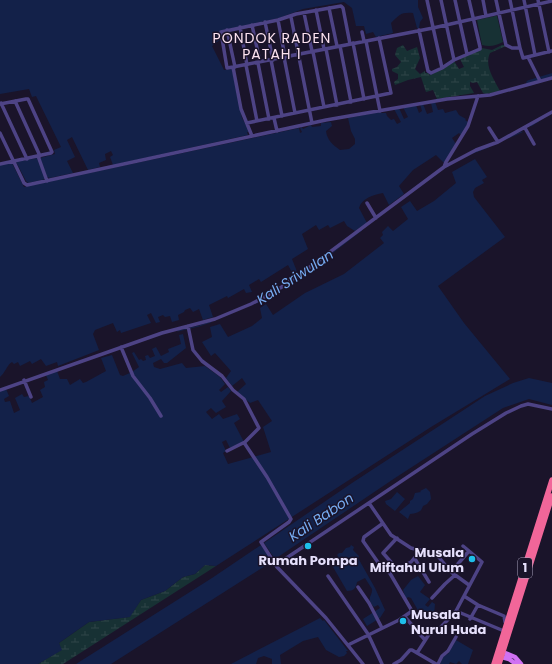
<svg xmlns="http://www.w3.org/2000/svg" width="552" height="664" viewBox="0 0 552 664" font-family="Poppins,sans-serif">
<defs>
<pattern id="wetland-marsh" width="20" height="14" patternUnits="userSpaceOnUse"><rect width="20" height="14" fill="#173134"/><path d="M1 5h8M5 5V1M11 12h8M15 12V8" fill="none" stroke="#2e4548"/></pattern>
</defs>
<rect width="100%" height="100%" fill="#1a142a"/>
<path fill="url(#wetland-marsh)" d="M403,45L407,51L417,47L420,58L415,69L420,74L425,71V73H428L430,75L454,61L459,69L464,67L459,57L482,48L492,50L502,45H506V46L490,53C484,66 494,79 500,91L486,94L483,93L477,82L473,83L470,82V86L474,93L437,99L433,90L426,92L421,77L408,80L395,85L394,82L398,79V74L392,71V69L397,67L401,62L395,55L397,48Z
M205,565L216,566L63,664H38L61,650L59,643L89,622L129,617L141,600L165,591L183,577L195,574Z"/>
<path fill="#173134" d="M495,16H497L503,42C495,46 490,47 482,45L477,20Z"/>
<path fill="#132149" d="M0,0H418V7L423,18L420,22L419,28H417L413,13C401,12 399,15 391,23L393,33L376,37L373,32L366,34L364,26H356L352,8L344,2L303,9L279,18L220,31L221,39L212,46L224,70L232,69L242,118L250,132H247L248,135L113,165L110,157L113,155L111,151L105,154L106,160L99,163L100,167L88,170L72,137L67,140L75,157L67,161L73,173L50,178L47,177L40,158L55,154L54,150L61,147L36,96L32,97L29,89L0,94Z
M435,102L438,110L443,109L445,113L456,110L459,115L466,119L465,120L468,122L462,136L459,133L452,138L456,144L444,163L436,155L413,170L399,186L404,194L389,205L383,193C373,195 362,198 359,208L367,223L355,231L347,226L344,221L330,228L328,225L319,230L316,225L302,234L308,249L292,259L298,274L294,276L288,265L261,282L259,279L249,285L252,292L246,293L244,289L228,298L227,296L209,305L213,317L203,320L199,309L193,312L190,308L185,310L184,312L178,315L179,320L172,322L170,316L165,317L163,315L158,317L160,322L156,323L151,313L147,315L151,323L121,333L120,330L117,332L113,323L95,330L93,334L99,350L58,366L57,362L46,366L41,359L32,364L30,361L20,366L18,362L14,364L12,362C7,365 5,373 0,377V165L12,163L24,187L299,128L300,133L302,132L300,128L302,127L303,129L311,125L312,127L321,126V123L331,122L332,126L326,131C327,140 333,145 340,150L349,149L355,144V139L351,131L348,118L380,112L382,113H386L387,116L391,120L394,119L397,124L401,122L394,109L399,108L404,119L408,117L403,107L416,105L419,113L422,111L420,104H423L427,114L433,112L431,103Z
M37,158L46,179L28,183L26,181L16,162Z
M475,159L487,177L482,180L484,183L475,188L473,192L474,197L505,237L438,286L464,323L510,379L431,427L216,566L205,565L195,574L183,577L165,591L141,600L130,617L89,622L59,643L62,650L38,664H0V391L6,389L9,396L4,399L5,402L10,401L14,413L20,410L15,398L22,394L24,397L29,396L32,403L43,397L40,390L45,387L44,382L48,380L46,375L57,371L60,379H67L70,385L80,379L83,383L86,382L106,371L101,358L112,355L120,375L123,376L132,372L139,367L132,353L134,352L139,360L141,359L143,361L146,360L145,356L148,355L150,358L155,356L152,349L156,347L161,356L169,352L168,349L181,344L179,335L183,334L186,348L167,363H164L161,359L153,363L154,367L160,369L182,363L186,368L205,366L220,377L225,384L219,390L221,392L228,387L231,391L222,401L226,407L216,413L211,408L206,412L212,419L219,414L223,419L237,414L240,419L234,423L244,442L230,448L226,440L222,442L226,451L223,453L228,464L271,452L263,427L272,421L258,400L250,403L237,392L246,384L242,378L232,386L226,378L231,371L215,353L211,356L202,342L212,337L210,327L220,324L228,337L252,326L262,318L260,308L266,304L273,315L305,293L344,274L384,243L380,238L383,235L382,232L388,226L393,231L408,219L401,207L410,201L417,211L434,201L456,183L452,172Z
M529,378L552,383V405L529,399L503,408L395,478L275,559L264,543L352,483L485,396L513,383Z
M426,488L430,492L431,499L427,504L423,506C421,513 416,513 410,514L408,519L399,512L410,503V501L413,499L415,493L421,492L420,491Z
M397,492L405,499L395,511L386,504L385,501L391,499Z
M261,545L273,561L111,664H76L212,578Z
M351,545L354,547L353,550L359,556L358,558L375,588L385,610L380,618L367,626L363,619L380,608L378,605L374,607C365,598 373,596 372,589L365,578L357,582C356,588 354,591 347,591L333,567L338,560V556L337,555L339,553H342L346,548L350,547Z
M418,576L425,585L420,592L430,599L425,605L428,607L432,602L435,604L434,615L431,620L429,617H425L420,614L411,598L408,597L406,599L403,590L411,580Z
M320,618L323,621L324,620L348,651H346L347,653L344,656L339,657L326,650L318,637L303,641L280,655L281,664H272V659L264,656L258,658L256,664H231Z
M456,640L473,650L468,664H462L459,661L456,664L450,662L449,664H440L444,655L448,654Z"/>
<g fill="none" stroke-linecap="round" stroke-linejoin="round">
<path stroke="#132149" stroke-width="1" d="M531,126L539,121
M506,139L522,132
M473,153L489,147
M283,288L309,271L362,230
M257,303L268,297
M178,331L199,326L211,322"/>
<path stroke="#132149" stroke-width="5.5" d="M529,83L552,76"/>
<path stroke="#4d4385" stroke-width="3.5" d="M427,0L442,68
M441,0L454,60
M455,0L467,54
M483,0L486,16
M496,0L506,45L512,48H520L523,58L552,51
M510,0L520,48
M524,0L535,55
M538,0L549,52
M329,8L337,46
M316,10L324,49
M304,13L312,51
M291,17L312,123
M278,20L285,57
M265,22L273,60
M252,25L260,62
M240,27L247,65
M227,30L235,67
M419,30L428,71L431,73L442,68L454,60L480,49V47L469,0
M362,32L364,41
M366,41L380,111
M353,43L364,99
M350,44L343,8L341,6L296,14L278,20L221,32L227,68L233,67L433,28L552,1
M340,46L351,102
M326,49L337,105
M313,52L324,107
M284,57L295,113
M528,57L540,81
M271,60L282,116
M258,63L269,119
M246,65L257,121
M233,67L241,109L252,136
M15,101L40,156
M1,103L27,159
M0,104L26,99H28L52,152L51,153L0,164
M274,118L277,131
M247,123L391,93L379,38
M489,128L498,142
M525,128L534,144
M0,133L24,183L27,185L326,120L447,99L490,95L552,78
M38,156L47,181
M444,167L446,162L468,126L478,96
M367,203L376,218
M188,326L193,350L202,361L222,376L233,390L244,399L259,428L245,442V444L267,477L291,519L289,522L261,542L277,567L326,618L363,664
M121,347L133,376L150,398L161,416
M24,380L31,397
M0,390L162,333L215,319L251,304L276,291L307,269L444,167L476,150L498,142L552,112
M227,451L245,442
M369,503L391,535L411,548L437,555L451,572L469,585
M397,538L383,553L397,569L411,562L421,550
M415,559L429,582
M276,565L472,434L506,413L521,406L528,404L552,409
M451,572L469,551L463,546
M328,576L368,634L382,664
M358,587L369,603L382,628
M464,596L478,605L504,616L505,622L506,623
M432,598L445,584L455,575
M456,611L504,631
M405,617L425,640
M470,619L478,605
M348,645L399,620L412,611L388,570L382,568L363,541L364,537L382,524
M417,653L433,628H440L456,611L482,562L469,551
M394,664L401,660L410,650H412L436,664
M438,664L442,656L448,651L456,637"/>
<path stroke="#d071f2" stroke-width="4.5" d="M500,651L515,657L521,664
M498,656L509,659L516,664"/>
<path stroke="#f16699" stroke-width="5.5" d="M494,664L552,480
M499,664L552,496"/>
</g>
<g fill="#1ebfea" stroke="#1a142a" stroke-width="1.5">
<circle cx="308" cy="546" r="4"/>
<circle cx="472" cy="559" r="4"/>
<circle cx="403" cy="621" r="4"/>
</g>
<g text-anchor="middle" stroke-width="3" stroke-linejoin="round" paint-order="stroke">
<rect fill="#1a142a" stroke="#a9a3bd" stroke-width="1" x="518" y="558" width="14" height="20" rx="3"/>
<g font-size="12" font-weight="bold" fill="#e6e0fc">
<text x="525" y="572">1</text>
</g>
<g font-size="13" font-weight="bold" fill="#e6e0fc" stroke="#1a142a" text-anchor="end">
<text x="464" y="557">Musala<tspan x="464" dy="15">Miftahul Ulum</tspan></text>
<text x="308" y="565" text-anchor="middle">Rumah Pompa</text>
<text x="411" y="619" text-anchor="start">Musala<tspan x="411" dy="15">Nurul Huda</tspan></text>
</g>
<g font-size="14" letter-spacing="1" fill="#fce2f0" stroke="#1a142a">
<text x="272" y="43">PONDOK RADEN<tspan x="272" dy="16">PATAH 1</tspan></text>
</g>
<g font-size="14" font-style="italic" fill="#77acf3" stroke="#1a142a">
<text transform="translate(295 277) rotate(-33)" y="5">Kali Sriwulan</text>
<text transform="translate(321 517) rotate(-34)" y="5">Kali Babon</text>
</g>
</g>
</svg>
